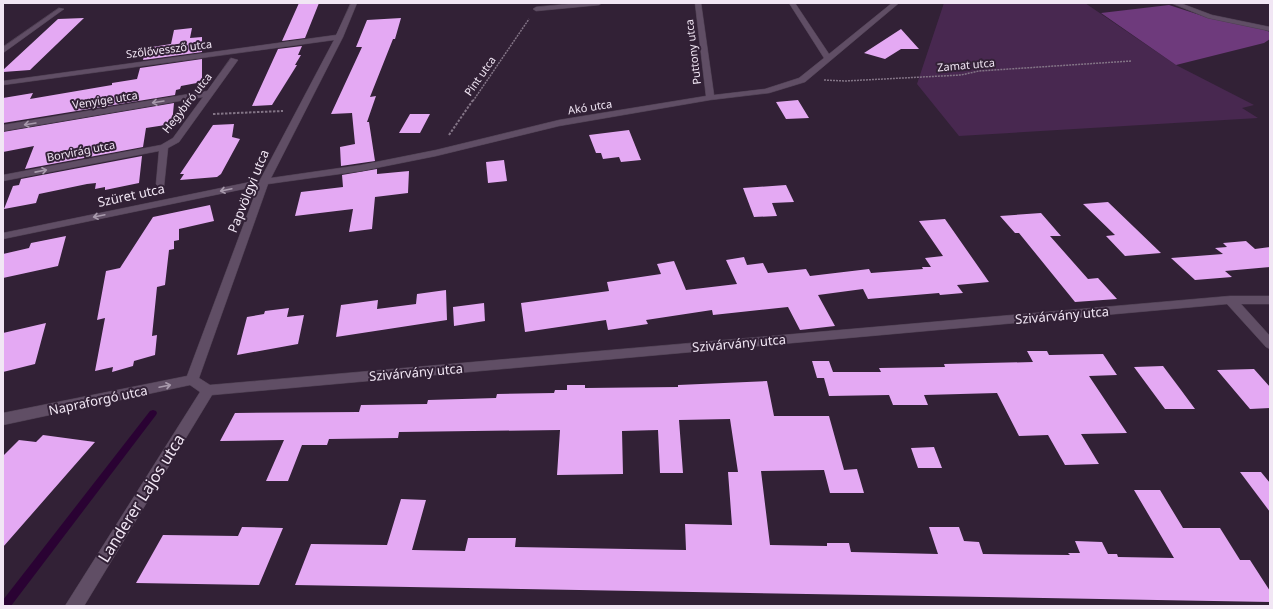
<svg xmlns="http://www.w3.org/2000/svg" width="1273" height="609" viewBox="0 0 1273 609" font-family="'Noto Sans',sans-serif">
<rect width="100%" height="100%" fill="#322136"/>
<path fill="#482850" d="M944,3H1085L1176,65L1254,105L1242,108L1258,118L959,136L917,84Z"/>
<path fill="#6e3a7c" d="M1169,5L1203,16L1262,29L1270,32V39L1264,43L1176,65L1101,13Z"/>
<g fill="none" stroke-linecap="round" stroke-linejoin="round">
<path fill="#2a0233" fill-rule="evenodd" d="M153,410L156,411L157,413L156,415L11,606H3V600L150,411Z"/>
</g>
<path fill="#e4a9f3" d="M299,3H319L305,38L282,41Z
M84,18L30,70L3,72V70L58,19Z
M401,18L395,39H393L370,97L376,96L367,122H369L375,161L341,166L340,147L355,144L352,113L331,114L362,47H356L367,20Z
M192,28L190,38L202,37V52L143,60L146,48L171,44L174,30Z
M901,29L919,49H901L885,59L864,53Z
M302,46L298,55H301L295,65H297L272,105L252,106L278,49Z
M202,59V82L181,86L180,89L176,90L175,95L3,123V98L33,93L30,99L112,85V83L137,79L140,68Z
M798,100L809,118L786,119L776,102Z
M174,103L172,124L146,128L143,147L25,169L34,146L3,152V132Z
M410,114H430L420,133H399Z
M234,124L232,137L240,139L221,174L217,177L180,180L184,174H180L213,125Z
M629,130L641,160L621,162L619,157L603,159L601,153H596L589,135Z
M142,156L139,183L105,190V187L95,189L96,183L87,184L39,194L36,203L4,209L13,186L19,185L21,179Z
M504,160L507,181L488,183L486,162Z
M377,169V174L409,171L408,193L375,197L372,229L349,232L353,209L295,216L301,192L343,187L342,175Z
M786,185L794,202L772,203L777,216L754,217L743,188Z
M1108,202L1161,253L1125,256L1106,236L1115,235L1083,204Z
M210,205L214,221L179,229V240L174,241V249L169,250L165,285L157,287L152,336L157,335L155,355L134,361L133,366L112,372L113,367L95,371L105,318L97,320L106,271L120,268L153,217Z
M1041,213L1061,236H1050L1088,279L1098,278L1117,299L1075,302L1019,233H1015L1000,216Z
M945,219L989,282L957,285L963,293L940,295L939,293L868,299L863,289L818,295L835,326L800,330L788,307L713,315L712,310L646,320L648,324L608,330L606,320L525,332L521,303L609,291L607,282L661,274L657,264L674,261L686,290L737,284L726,260L744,257L747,265L763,263L768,273L806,269L810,276L869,269L871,273L923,269L922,267H931L925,258L943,256L919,221Z
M66,236L58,266L3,278V254L29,248L31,243Z
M1246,241L1255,249L1270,247V267L1225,271L1232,277L1195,280L1171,258L1223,254L1215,248L1227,247L1223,243Z
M446,290L447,320L336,337L341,305L378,300L377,309L416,304L417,294Z
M484,303L485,321L454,326L453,307Z
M289,308L287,317L304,315L298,344L237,355L247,317L264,314L265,311Z
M46,323L35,364L3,372V333Z
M1027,351H1047L1049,355L1103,354L1117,375L1089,376L1127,433L1081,434L1099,464L1065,465L1048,435L1019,436L997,393L924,395L928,405H893L889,395L829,396L824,378H817L812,361H829L833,372H881L879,368L945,367L944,364L1033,362Z
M1163,366L1181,390L1195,409H1165L1134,367Z
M1254,369L1270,387V408L1250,409L1217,370Z
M767,381L774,416H829L844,470L857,469L864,493H830L824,470L761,471L770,545L827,546V543H849L851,552L938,554L929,527H959L964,541L979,542L983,554L1070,555L1068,553H1080L1075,541L1102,542L1108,554H1117L1118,557L1174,558L1134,490H1160L1183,528H1220L1240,560H1250L1270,591V602L295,585L311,544L387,545L401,499L426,500L412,550L465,551L468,538H516L515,547L686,550L685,524L732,525L728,472H738L730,419L679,420L683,473H660L658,430L622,431L623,474L557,475L560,430L399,432L398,438L329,439L327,445H302L288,481H266L284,440L220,441L235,413L359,412L361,405L427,404L428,400L496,398L497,394L554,393L555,390H567V385H585V388L678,387V385Z
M43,435L95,442L3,547V456L19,440L36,442Z
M934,447L942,468H918L911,448Z
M1240,472H1261L1270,483V512Z
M242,527L283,528L259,585L136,583L163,535L238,536Z"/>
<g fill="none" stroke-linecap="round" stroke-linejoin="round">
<defs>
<path id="minor" d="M351,3H357L343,37L271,178L361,165L436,150L559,120L706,96L695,3H701L714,95L765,89L799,78L824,58L789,3H795L829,54L892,3H899L805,82L769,93L710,100L559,126L436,156L361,171L268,184L199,378L210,385L1230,296H1270V304H1241L1270,336V349L1266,347L1227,304L212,395L84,606H65L200,392L190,385L3,425V413L187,376L258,186L3,239V233L260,180L334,40L3,85V81L336,35Z
M579,3H602L599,5L536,11L533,9L536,7Z
M1171,3H1180L1212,15L1270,27V31L1208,18Z
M59,8L64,9L3,53V47Z
M231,58L238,60L179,142L168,148L164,186H158L156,184L159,151L3,181V175L161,145L173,138L203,97L3,131V125L207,91Z"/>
</defs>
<use href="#minor" stroke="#4d3f51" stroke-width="1"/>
<path stroke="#837486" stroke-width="1.5" stroke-dasharray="2 1" stroke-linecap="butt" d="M824,80L845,81L961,75L979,71L1131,61
M473,101L529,19"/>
<path stroke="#837486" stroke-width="2" stroke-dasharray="2.5 1.5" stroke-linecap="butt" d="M213,114L283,111
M449,135L473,100"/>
<use href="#minor" fill="#604e65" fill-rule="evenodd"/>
</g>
<defs><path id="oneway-shaft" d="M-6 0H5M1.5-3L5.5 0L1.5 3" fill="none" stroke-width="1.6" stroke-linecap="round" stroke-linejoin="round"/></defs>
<g stroke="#a89aac">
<use href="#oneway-shaft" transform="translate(158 102) rotate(171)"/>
<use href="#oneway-shaft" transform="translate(30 124) rotate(171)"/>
<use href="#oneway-shaft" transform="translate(41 171) rotate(-11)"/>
<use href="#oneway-shaft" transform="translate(226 190) rotate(168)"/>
<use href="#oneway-shaft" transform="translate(99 216) rotate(168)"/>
<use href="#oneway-shaft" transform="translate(165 386) rotate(-12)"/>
</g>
<g text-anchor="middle" stroke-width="4" stroke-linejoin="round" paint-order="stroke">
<g font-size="11" fill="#f1e6f4" stroke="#322136">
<text transform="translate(169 49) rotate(-7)" y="4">Szőlővessző utca</text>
<text transform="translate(693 52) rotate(-97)" y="4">Puttony utca</text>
<text transform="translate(966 65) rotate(-5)" y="4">Zamat utca</text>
<text transform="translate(480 76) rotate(-55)" y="4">Pint utca</text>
<text transform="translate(105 100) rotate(-9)" y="4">Venyige utca</text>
<text transform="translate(187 103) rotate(-52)" y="4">Hegybíró utca</text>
<text transform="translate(590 107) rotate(-9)" y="4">Akó utca</text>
<text transform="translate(81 151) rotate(-11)" y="4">Borvirág utca</text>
</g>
<g font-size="13" fill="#f1e6f4" stroke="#322136">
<text transform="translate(248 191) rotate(-68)" y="5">Papvölgyi utca</text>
<text transform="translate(131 195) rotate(-12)" y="5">Szüret utca</text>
<text transform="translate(1062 315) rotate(-5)" y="5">Szivárvány utca</text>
<text transform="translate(739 343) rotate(-5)" y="5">Szivárvány utca</text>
<text transform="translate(416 372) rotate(-5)" y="5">Szivárvány utca</text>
<text transform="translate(98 400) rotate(-12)" y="5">Napraforgó utca</text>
</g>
<g font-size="16" fill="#f1e6f4" stroke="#322136">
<text transform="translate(141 498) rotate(-58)" y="6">Landerer Lajos utca</text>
</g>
</g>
<rect width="1273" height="609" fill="none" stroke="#f1e6f4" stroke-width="8"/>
</svg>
